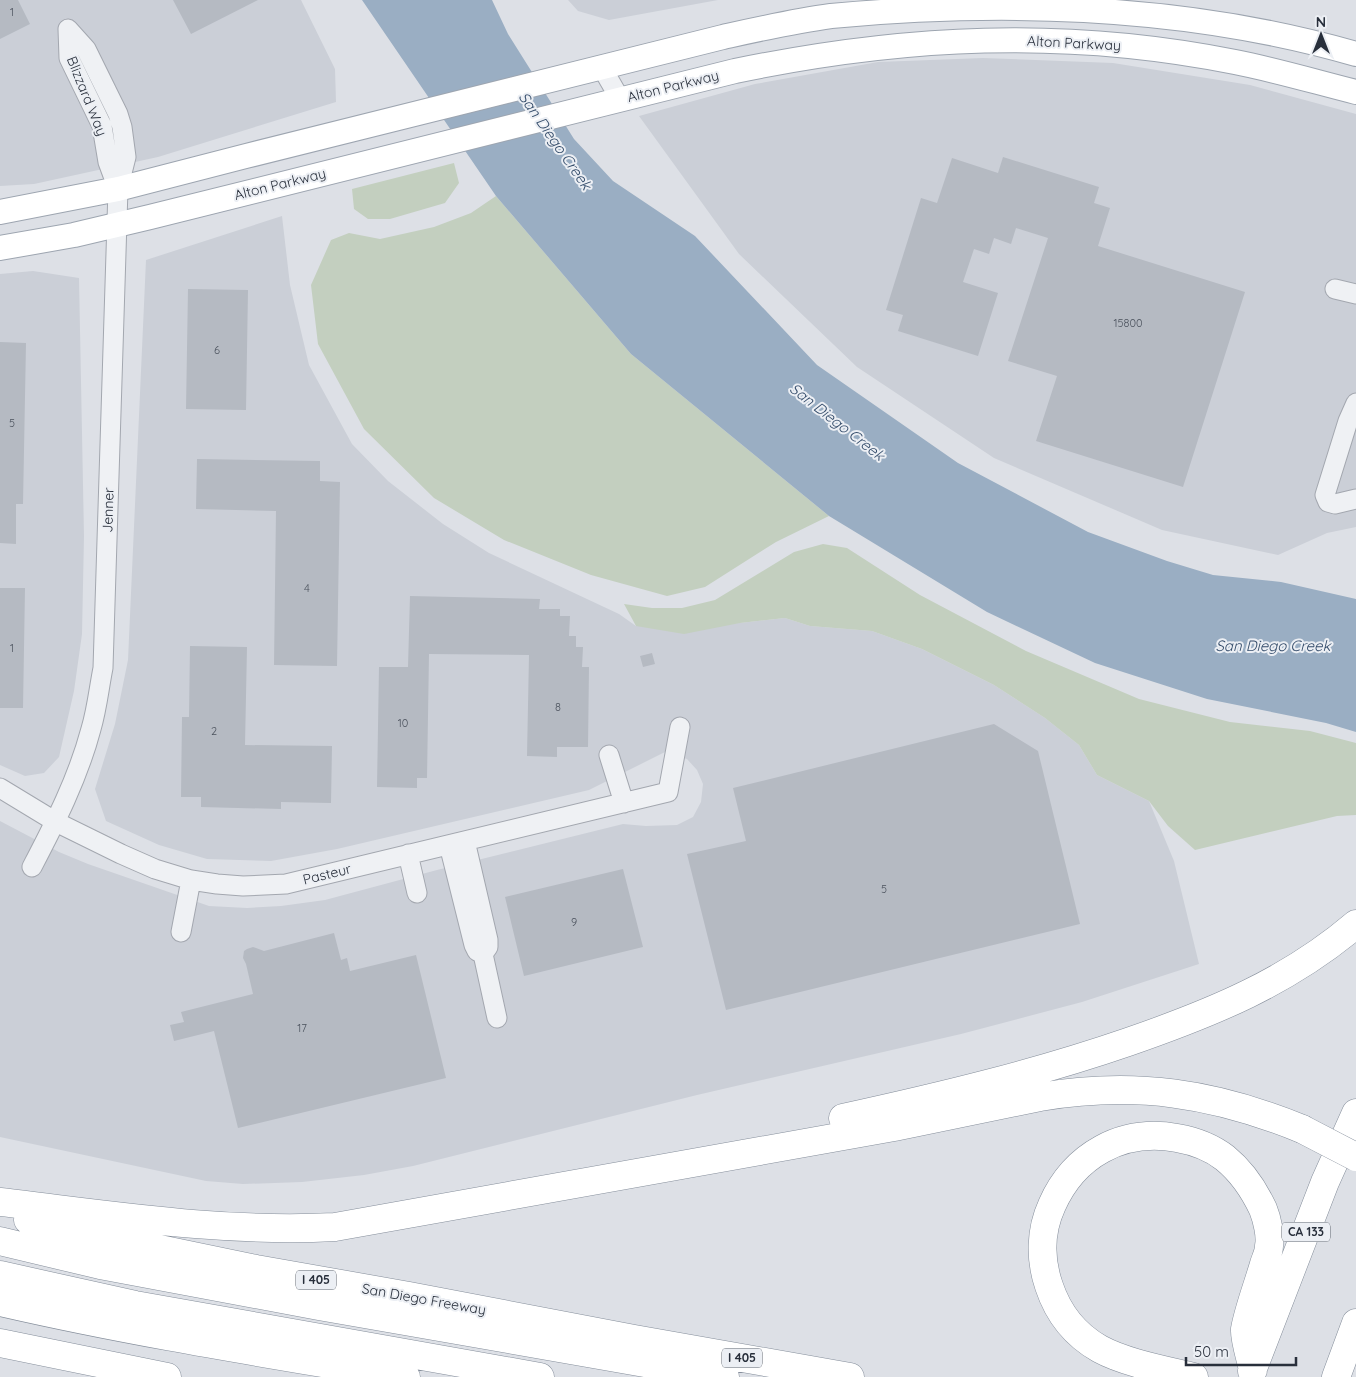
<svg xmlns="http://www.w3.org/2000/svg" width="1356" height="1377" viewBox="0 0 1356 1377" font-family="Quicksand,sans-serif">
<rect width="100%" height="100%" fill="#dde0e6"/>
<path fill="#cbcfd7" d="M0,0H301L335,69L336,102L158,157L34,184L0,186Z
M568,0H718L609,20L578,11Z
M983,58L1113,63L1250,85L1356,114V527L1327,533L1278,555L1162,530L994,458L857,367L739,254L639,116L755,84L878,62Z
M282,216L290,285L309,365L352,444L388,481L443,524L489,553L619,614L636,626L740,623L785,618L810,626L872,631L922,649L994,685L1045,718L1079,745L1097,775L1149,801L1174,861L1199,964L1082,1002L961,1034L697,1095L413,1166L364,1175L302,1182L243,1184L206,1181L0,1137V821L59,852L88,864L209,906L247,908L281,906L325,900L437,870L623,824L646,826L677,825L693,817L701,802L703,784L697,770L687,759L665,752L589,790L337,849L271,861L207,859L159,845L106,821L95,789L115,724L128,660L146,260Z
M33,271L79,278L84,536L82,634L74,691L59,757L44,773L25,776L0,765V274Z"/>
<path fill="#c3cfbf" d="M454,163L459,183L445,203L390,219H368L354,209L352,189Z
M496,196L631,354L829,516L776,542L705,587L667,596L591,575L504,540L434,498L364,429L318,344L311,285L331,240L349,233L380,239L434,227L471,213Z
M823,544L847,548L920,595L1026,651L1139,699L1230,722L1310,731L1356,743V815L1337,816L1195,850L1168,826L1149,801L1097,775L1079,745L1045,718L994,685L922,649L872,631L810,626L785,618L740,623L684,634L636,626L624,604L652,608H682L715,600L794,552Z"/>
<path fill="#9aaec3" d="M362,0H492L508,34L574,139L613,181L695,236L817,365L958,463L1088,532L1167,561L1213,575L1281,582L1356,599V732L1326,723L1207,699L1095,663L987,612L829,516L631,354L496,196Z"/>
<path fill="#b5bac2" d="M0,0H18L30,24L0,39Z
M173,0H258L191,34Z
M1003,157L1099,187L1094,203L1110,208L1098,246L1245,292L1183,487L1036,441L1057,376L1008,361L1048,238L1016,228L1011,244L994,238L989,254L974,249L963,282L998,293L978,356L898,331L903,315L886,310L921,198L937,203L952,158L998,173Z
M188,289L248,290L246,410L186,409Z
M0,342L26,343L23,504H16V544L0,543Z
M197,459L320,461V481L340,482L337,666L274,665L276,511L196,509Z
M0,588H25L23,708H0Z
M410,596L540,599L539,609H560V616H570L569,636H576V647H583L582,667H589L588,747H557V757L527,756L529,655L429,654L427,778H417V788L377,787L379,667H408Z
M190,646L247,647L245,745L332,746L331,803L281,802V809L201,807V797H181L182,717H189Z
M652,653L655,664L643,667L640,656Z
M994,724L1038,751L1080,924L726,1010L687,854L746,841L733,788Z
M623,869L643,947L524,976L505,897Z
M334,933L341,960L347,958L350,971L416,955L446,1078L238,1128L214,1031L174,1041L170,1025L184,1022L181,1012L253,994L246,964L243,958L244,951L247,949L253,947L264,951Z"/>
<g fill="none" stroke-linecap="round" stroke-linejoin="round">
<defs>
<path id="minor" d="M601,66L620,99
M1335,289L1356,294
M1356,403L1348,421L1325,495L1328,502L1335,504L1356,499
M609,755L624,803
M0,788L56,822L121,854L155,869L191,880L217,884L243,886L286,884L668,792L680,727
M449,845L474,945L477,951L483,954L488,947V940L465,841
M408,854L417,893
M32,867C55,823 78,778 91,729C97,709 99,688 103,668L118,189L126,157L122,127L118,114L86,49L68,29L69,58L102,126L108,162L118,189
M181,932L191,880
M483,954L497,1018"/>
<path id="major" d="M0,212L118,189L246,156L723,37C759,29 794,21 831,16C1005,0 1187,5 1356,54
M0,248L74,235L150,217L735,71C904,36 1064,28 1235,62C1276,70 1316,82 1356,92"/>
<path id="highway" d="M843,1118C939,1097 1035,1074 1128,1042C1212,1013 1288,982 1356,924
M0,1202C111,1215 223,1233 335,1227L894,1127L1040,1097C1135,1081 1214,1093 1302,1129
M28,1220L87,1234L256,1269L409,1296L634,1339L850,1377
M0,1241L100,1265L319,1306L725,1377
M0,1275L135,1305L540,1377
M0,1302C134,1333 270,1354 406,1377
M0,1343L167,1377
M1252,1371L1325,1182L1356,1113
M1194,1377C1165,1370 1126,1363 1100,1349C1075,1335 1058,1313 1049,1286C1040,1260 1040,1231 1052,1205C1074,1155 1122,1128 1177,1138C1194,1141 1211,1147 1225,1158C1241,1171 1254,1190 1263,1209C1267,1219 1271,1236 1269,1246C1269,1252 1266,1258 1264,1264C1258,1285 1249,1308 1245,1329C1244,1339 1251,1359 1253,1370
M1336,1377L1356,1323"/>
</defs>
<use href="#minor" stroke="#a3a7af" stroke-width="21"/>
<use href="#major" stroke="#9da5b0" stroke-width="26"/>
<use href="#highway" stroke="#858e9b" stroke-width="29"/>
<use href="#minor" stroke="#eff1f4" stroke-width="19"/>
<use href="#major" stroke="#fff" stroke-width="24"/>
<use href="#highway" stroke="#fff" stroke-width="28"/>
<defs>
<path id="highway-bridge" d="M1302,1129L1356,1157"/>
</defs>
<use href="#highway-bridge" stroke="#858e9b" stroke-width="29" stroke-linecap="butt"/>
<use href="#highway-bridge" stroke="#fff" stroke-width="28"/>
</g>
<g text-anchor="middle" stroke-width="4" stroke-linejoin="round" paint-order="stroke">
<g font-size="11" fill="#4b525d">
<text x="12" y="16">1</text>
<text x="1128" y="327">15800</text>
<text x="217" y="354">6</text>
<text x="12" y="427">5</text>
<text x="307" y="592">4</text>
<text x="12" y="652">1</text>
<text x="558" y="711">8</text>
<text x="403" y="727">10</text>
<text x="214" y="735">2</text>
<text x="884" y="893">5</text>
<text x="574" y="926">9</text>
<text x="302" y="1032">17</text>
</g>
<g fill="#eceff4" stroke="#636972" stroke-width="1">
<rect x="1282" y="1222.5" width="48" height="19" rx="4"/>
<rect x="296" y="1270.5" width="40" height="19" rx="4"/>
<rect x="722" y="1348.5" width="40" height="19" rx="4"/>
</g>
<g font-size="12" font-weight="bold" fill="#282f3b">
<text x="1306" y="1236">CA 133</text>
<text x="316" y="1284">I 405</text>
<text x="742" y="1362">I 405</text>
</g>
<g font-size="14" fill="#282f3b" stroke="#eceff4">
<text transform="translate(1074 43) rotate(3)" y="5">Alton Parkway</text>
<text transform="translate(673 86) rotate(-14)" y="5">Alton Parkway</text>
<text transform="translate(87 96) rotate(68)" y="5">Blizzard Way</text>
<text transform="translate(280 184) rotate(-14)" y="5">Alton Parkway</text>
<text transform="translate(108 510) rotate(-88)" y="5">Jenner</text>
<text transform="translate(327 874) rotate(-14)" y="5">Pasteur</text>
<text transform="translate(424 1299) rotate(10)" y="5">San Diego Freeway</text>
</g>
<g font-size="15" font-style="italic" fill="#354d6b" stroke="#eceff4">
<text transform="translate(555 141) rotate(55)" y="5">San Diego Creek</text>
<text transform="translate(837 422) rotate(38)" y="5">San Diego Creek</text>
<text x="1273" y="651">San Diego Creek</text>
</g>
</g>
<g transform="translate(1321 35)" stroke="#eceff4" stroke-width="4" paint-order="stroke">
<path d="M0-4L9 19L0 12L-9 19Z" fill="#282f3b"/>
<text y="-8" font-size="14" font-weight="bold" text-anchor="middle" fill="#282f3b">N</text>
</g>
<path d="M1186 1357v8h110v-8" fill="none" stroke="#282f3b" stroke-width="2.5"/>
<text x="1194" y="1357" font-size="15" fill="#282f3b" stroke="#eceff4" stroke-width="4" paint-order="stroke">50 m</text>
</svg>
